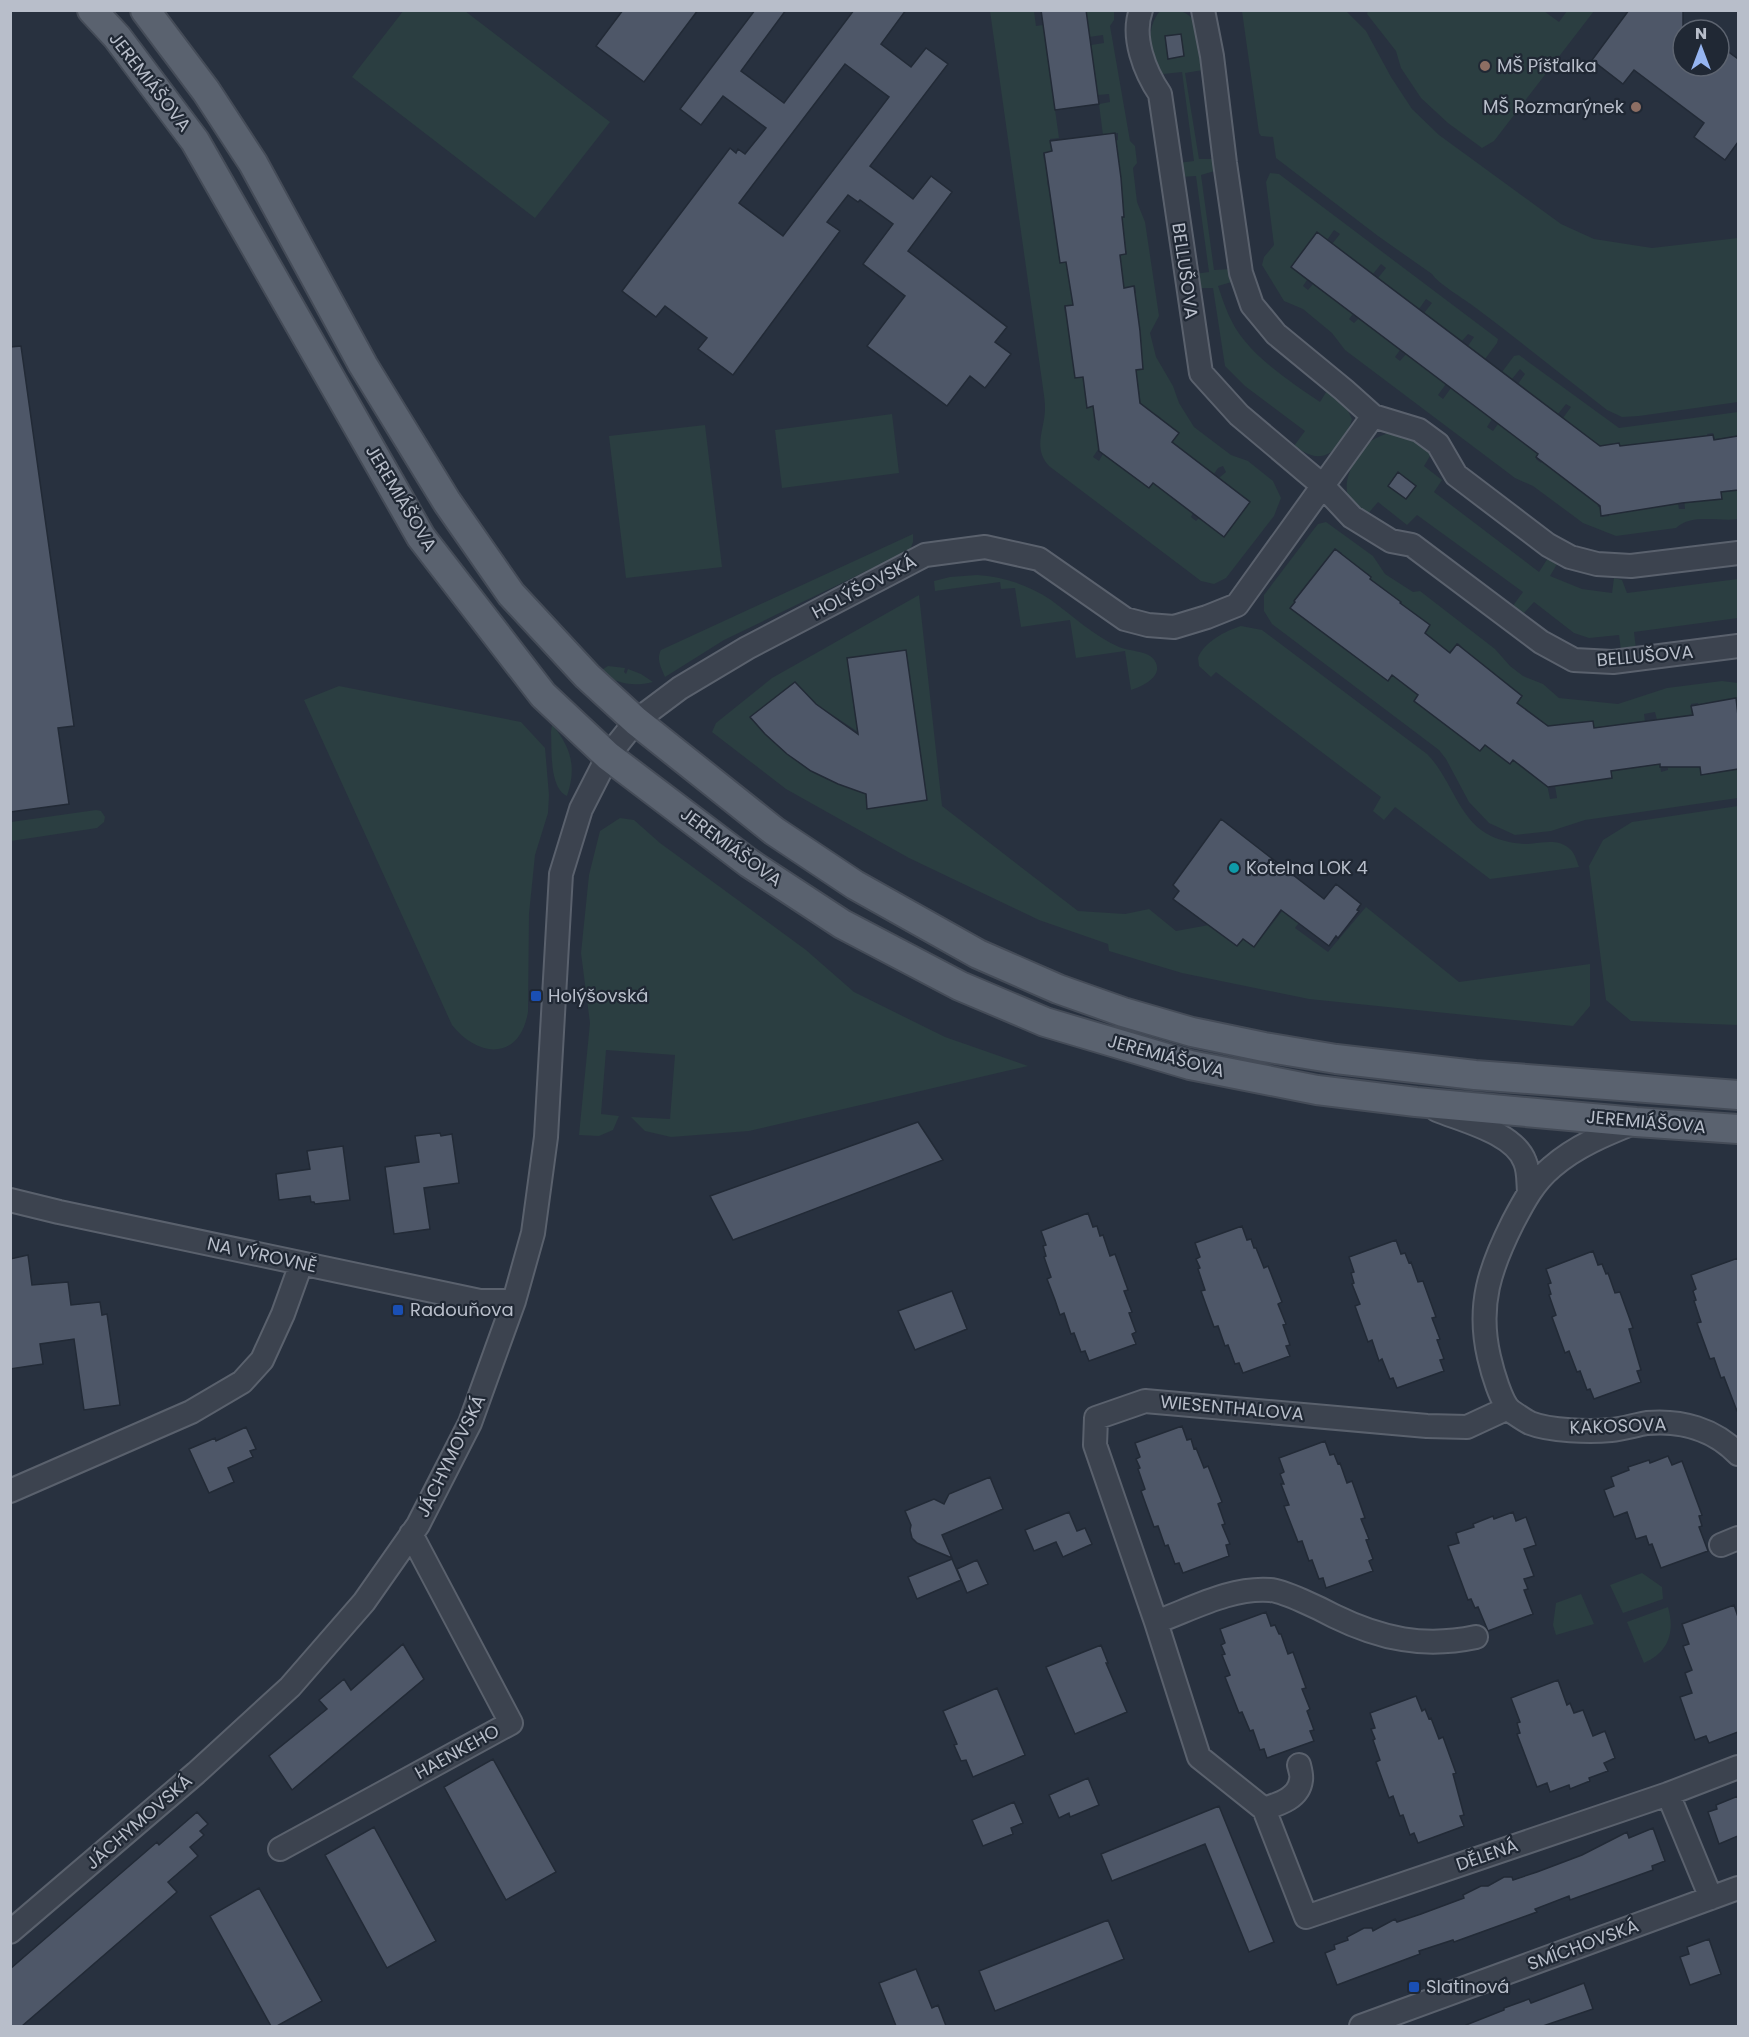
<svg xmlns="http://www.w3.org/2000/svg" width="1749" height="2037" viewBox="0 0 1749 2037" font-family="Poppins,sans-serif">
<rect width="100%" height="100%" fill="#28313f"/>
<path fill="#2b3e41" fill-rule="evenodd" d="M404,10L465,11L610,122L535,218L352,77Z
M990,11H1034L1036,26L1043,25L1059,138L1050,139L1052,151L1043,153L1044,160L1053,159L1055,179L1047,180L1048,187L1056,186L1061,217L1053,218L1054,225L1061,224L1060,263L1067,262L1073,305L1064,306L1065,313L1074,312L1077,332L1069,333L1070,340L1077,339L1075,378L1083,377L1087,407L1093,406L1096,426L1105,425L1111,430L1093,457L1099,461L1103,454L1128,473L1132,467L1147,479L1143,484L1149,488L1153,483L1193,513L1191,517L1196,521L1199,518L1224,537L1250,501L1219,478L1226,472L1223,466L1218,468L1214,474L1172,442L1179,433L1153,428L1161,418L1155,414L1148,424L1143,420L1136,370L1143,369L1142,362L1125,295L1136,293L1135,286L1124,288L1120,255L1127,254L1125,246L1118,247L1104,142L1118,140V133L1103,135L1099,104L1110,102L1109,94L1098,95L1091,45L1104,43L1103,35L1089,37L1086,11H1114V20L1110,26L1130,141L1135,146L1137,163L1133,168L1137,202L1145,222L1159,316L1150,333L1156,357L1173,386L1179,403L1194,427L1231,455L1248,461L1273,481L1281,498L1274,516L1226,578L1214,584L1201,581L1049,466C1032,447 1045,430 1045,408C1045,402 1044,395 1043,388Z
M1160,11C1166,11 1173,9 1179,11C1202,14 1201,52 1203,70L1185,73L1199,159H1216L1218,170L1201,175L1214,270L1232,269L1235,281L1218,286C1224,304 1231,325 1244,340C1262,363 1296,386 1320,402L1328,389L1346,407L1352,419C1347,436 1333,462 1311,455C1305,453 1299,449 1294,446L1305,431L1245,386L1225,366L1213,288H1196L1194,274L1209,272L1196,176L1180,177L1178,163L1194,161L1182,72L1154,75C1151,54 1145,28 1160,11ZM1181,34L1184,56L1168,59L1165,36Z
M1242,11H1346L1366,31L1391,77L1412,109L1439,135L1561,224L1594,239L1652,248L1738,238V402L1639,416L1622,417L1607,410C1563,376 1520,341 1476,308C1466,300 1437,283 1432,274L1378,236L1276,158L1273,137L1261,136L1259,133Z
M1368,11H1544L1559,22L1567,11H1594L1494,141L1482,148L1448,123L1421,98L1401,68L1396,51L1367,14Z
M1270,173L1279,174L1498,339L1497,343L1485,359L1468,346L1474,337L1468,334L1462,341L1424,313L1432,303L1426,299L1419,309L1378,278L1386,268L1381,264L1373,274L1332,244L1340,234L1334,230L1327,240L1317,233L1291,267L1307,280L1303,286L1308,290L1313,284L1353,314L1349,319L1354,323L1359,318L1400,350L1395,357L1400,361L1406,354L1446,384L1438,395L1443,399L1451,388L1492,419L1487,427L1493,431L1498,424L1538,454L1536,459L1541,463L1544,459L1566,480L1581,492L1595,485L1598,507H1600L1602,517L1609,516L1608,506L1646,509L1677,498L1679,509H1685L1684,498L1722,499V492L1738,490V519C1719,522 1692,513 1676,528L1616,536L1583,523L1533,486L1515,478L1345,350L1332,333L1303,309L1284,301L1262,265L1264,257L1274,245L1266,182Z
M1519,355L1619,428L1738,412V436L1715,439L1713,433L1707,434L1708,441L1676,444V439H1670V446C1650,445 1637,440 1621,453L1619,443L1613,444L1614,454H1611L1563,418L1571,407L1566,404L1558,414L1518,384L1525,374L1520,369L1512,379L1502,372L1514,356Z
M892,414L899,473L782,488L775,430Z
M705,425L722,567L626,578L609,436Z
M1392,432L1408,434L1433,451L1424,466L1442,480L1434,492L1539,572L1548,558L1557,564L1550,576L1582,589L1612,593L1614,578L1622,580L1627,593L1738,579V618L1634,632L1636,649L1621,650L1619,635L1589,638L1574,633L1534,602L1524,613L1512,607L1523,592L1417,515L1407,525L1378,502L1366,516C1359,510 1352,504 1348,495C1342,478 1358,452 1371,441C1377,437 1385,434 1392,432ZM1398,472L1416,486L1406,499L1388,486Z
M1326,522L1373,556L1385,574L1413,592L1420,591L1495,649L1510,666L1523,676L1543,684L1559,698L1618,704L1667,688L1722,681L1738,683V709L1735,698L1700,714L1698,703L1691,704L1692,715L1657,720L1655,712L1644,714L1645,721L1594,728L1592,721L1558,733L1517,703L1522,697L1487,668L1456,657L1463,648L1458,643L1449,652L1425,633L1430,625L1364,587L1371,577L1366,573L1333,564L1342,553L1335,548L1294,600L1295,602L1291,608L1327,635L1356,648L1351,654L1357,658L1362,652L1388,681L1392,675L1418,695L1414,702L1419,705L1424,699L1449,718L1444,724L1449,728L1454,722L1479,741L1475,747L1480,751L1485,745L1509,764L1513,760L1543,765L1550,799L1557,798L1555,786L1585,782L1603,772L1605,779L1612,778L1611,771L1660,764L1661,772L1668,770L1667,763L1698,759L1701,774L1738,762V798L1585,820L1551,831L1515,835L1489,823L1469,802L1446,759L1439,750L1272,624L1264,611V595L1314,529L1318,524Z
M913,534V542L910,550L724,640L665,677C661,667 656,659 661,650Z
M977,575C1004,577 1029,585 1051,600C1073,616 1094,636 1119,647C1130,652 1151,650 1156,663C1162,677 1143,686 1131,690L1125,651L1076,658L1070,620L1021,627L1015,588L1001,589L1000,582L935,591L934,581L950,577Z
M919,595L942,806L1078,911L1125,914L1149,909L1176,931L1209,925L1237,946L1243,939L1254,947L1301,887L1306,913L1295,928L1328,952L1366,907L1459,982L1590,964V1006L1573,1026L1309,999L1182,973L1109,951L1108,944L1039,920L909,858L786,789L712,732L716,723L772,678ZM906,650L927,800L868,809L866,794C818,777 784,756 750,717L795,682L816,704L858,732L847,658Z
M1241,626L1262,630L1427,754C1452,779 1458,820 1491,836C1501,841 1516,844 1527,844C1543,843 1559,838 1571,850C1575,854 1577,862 1579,867L1490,879L1395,807L1384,820L1373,811L1381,797L1216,672L1211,677L1199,666L1198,658C1204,642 1225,631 1241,626Z
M608,666L625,668L624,672L626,674L628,669L641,674L653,682C633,687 616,684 600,671Z
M339,686L521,722L545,748L549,795L548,813L535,855L529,914L528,1012C520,1060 479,1059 452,1025L304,700Z
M552,724C571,748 577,766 567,796C549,788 552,749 551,732Z
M1738,806V1025L1631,1021L1606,1000L1589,866L1603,840L1632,822Z
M96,810L101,811L105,817L104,822L97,828L11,841V822Z
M620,818L634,820L660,843L806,950L854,992L945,1037L1028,1066L749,1131L671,1137L645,1131L631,1117L670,1119L675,1055L606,1050L601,1114L619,1116L613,1130L599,1136L579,1135L590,1023L581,953L589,875L600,831Z
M1642,1573L1662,1587L1663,1599L1623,1613L1610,1585Z
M1581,1594L1594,1624L1556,1635L1553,1625L1556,1603Z
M1668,1607C1675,1632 1669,1652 1644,1663L1627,1622Z"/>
<path fill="#4e5768" stroke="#222a36" stroke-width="1.5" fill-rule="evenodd" d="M623,10H698L644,82L596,46Z
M755,10H786L741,71L784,103L854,10H906L881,44L911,67L926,48L948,64L870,166L913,199L931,176L952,192L908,251L1007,327L995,342L1011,354L985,388L970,376L947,406L867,346L905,296L863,264L893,224L860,200L858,202L848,195L827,222L840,231L733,375L698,349L707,338L665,306L656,317L622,291L730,148L736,153L738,149L745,154L766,128L723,96L701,125L680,109ZM845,64L889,97L783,236L739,203Z
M1041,10H1086L1099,104L1055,110Z
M1629,10H1683V66H1719V45L1738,59V142L1725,160L1694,137L1704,123L1634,70L1623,84L1592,60Z
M1181,34L1184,56L1168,59L1165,36Z
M1115,133L1121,178L1124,217H1122L1126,254L1120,255L1124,288L1134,286L1140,331L1143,369L1136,370L1140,403L1179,433L1172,442L1250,502L1224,537L1153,483L1149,488L1099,451L1093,406L1087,408L1083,377L1075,378L1065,306L1073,305L1066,262L1060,263L1044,153L1052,151L1050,141Z
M1317,232L1600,446L1619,443L1620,446L1713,435L1714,440L1738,436V490L1721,492L1722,499L1682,503L1601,516L1600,506L1536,457L1538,454L1291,267Z
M21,346L74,726L58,728L69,804L10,812V347Z
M1398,472L1416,486L1406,499L1388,486Z
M1335,549L1371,577L1370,579L1401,602L1400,603L1430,625L1425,633L1450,653L1457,644L1522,696L1517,703L1548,726L1593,721L1594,728L1693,715L1691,706L1736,698L1738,716V769L1701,775L1700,767H1660V764L1611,771L1612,778L1548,787L1513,760L1510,764L1485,745L1480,751L1414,701L1418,695L1392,675L1388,681L1290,608L1295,602L1294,601Z
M906,650L927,800L867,809L866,794L838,784L811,771L787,754L765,734L750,717L795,682L816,704L858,734L847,658Z
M1221,819L1324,899L1336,884L1361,904L1357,910L1359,911L1338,938L1336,936L1329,946L1281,910L1254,947L1243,939L1237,946L1173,899L1179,891L1173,885Z
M918,1122L943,1160L733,1240L710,1196Z
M440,1133L441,1136L452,1134L459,1183L424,1188L430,1229L394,1234L385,1167L419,1162L415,1136Z
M343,1146L350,1200L315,1204L314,1202H311L310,1196L279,1200L276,1174L310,1169L307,1151Z
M1088,1213L1093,1227L1097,1226L1100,1236L1103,1235L1110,1256L1115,1254L1128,1290L1124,1291L1132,1312L1129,1313L1136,1332L1132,1334L1136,1344L1089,1361L1085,1351L1081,1352L1074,1333L1071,1334L1064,1313L1060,1315L1055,1300L1047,1279L1051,1277L1044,1257L1046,1256L1043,1246L1046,1245L1041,1231Z
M1242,1226L1247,1240L1251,1239L1254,1248H1256L1264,1268L1268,1266L1282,1302L1278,1304L1286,1324L1283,1325L1290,1345L1286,1346L1290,1356L1243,1373L1239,1363L1235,1364L1228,1345L1225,1346L1218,1326L1214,1327L1201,1291L1205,1290L1198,1269L1200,1268L1196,1259L1200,1257L1195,1243Z
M1396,1240L1401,1254L1405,1253L1409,1263L1411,1262L1418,1282L1423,1281L1436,1317L1432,1318L1440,1339L1437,1340L1444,1359L1440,1360L1444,1371L1397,1388L1393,1378L1390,1379L1382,1359L1379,1361L1372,1340L1368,1342L1355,1306L1360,1304L1352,1284L1354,1283L1351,1273L1354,1272L1349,1257Z
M1593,1251L1598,1265L1602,1264L1606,1274L1608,1273L1615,1293L1620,1292L1633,1328L1629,1329L1641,1370L1637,1371L1641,1382L1594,1399L1590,1389L1587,1390L1580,1371L1577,1372L1569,1351L1565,1353L1552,1317L1556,1315L1549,1295L1551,1294L1548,1284L1551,1283L1546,1269Z
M28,1255L32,1285L68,1282L71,1305L100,1302L102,1315L107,1314L120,1405L84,1410L74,1339L40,1344L43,1364L10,1369V1259Z
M1738,1258V1411H1737L1724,1377L1721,1378L1714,1358L1710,1359L1697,1323L1701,1322L1694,1301L1696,1300L1693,1291L1696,1289L1691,1275Z
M952,1291L967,1329L915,1350L898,1311Z
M1182,1426L1187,1440L1191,1439L1194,1449L1196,1448L1204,1468L1208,1466L1222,1502L1218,1504L1225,1524L1222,1525L1230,1544L1226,1545L1229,1556L1183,1573L1179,1563L1175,1564L1168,1545L1165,1546L1158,1526L1154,1527L1141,1491L1145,1489L1138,1469L1140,1468L1136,1459L1140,1457L1135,1443Z
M246,1427L256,1449L250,1451L253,1457L228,1468L234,1482L209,1493L189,1449L215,1438L216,1441Z
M1325,1441L1330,1455L1334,1454L1338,1464L1340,1463L1347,1483L1352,1481L1365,1518L1361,1519L1369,1539L1366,1540L1373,1559L1369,1561L1373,1571L1326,1588L1323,1578L1319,1579L1312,1560L1309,1561L1302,1541L1298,1542L1284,1506L1289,1505L1281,1484H1284L1280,1474L1284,1472L1279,1458Z
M1668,1456L1672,1465L1682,1461L1702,1515L1699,1516L1702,1526L1699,1527L1708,1551L1661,1568L1652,1544L1649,1545L1646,1536L1636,1539L1627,1512L1614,1517L1604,1490L1614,1486L1611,1477L1629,1470L1628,1467L1649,1460L1650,1463Z
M990,1477L1003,1509L942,1535L952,1558L917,1543L912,1538L910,1530L911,1525L905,1511L934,1499L944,1504L949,1494Z
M1069,1512L1077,1531L1085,1528L1092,1544L1063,1557L1056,1542L1034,1551L1025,1530Z
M1513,1512L1516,1521L1526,1517L1536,1545L1524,1549L1534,1576L1524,1579L1528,1589L1524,1590L1533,1614L1488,1631L1478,1607L1475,1608L1471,1599L1468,1600L1448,1546L1459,1543L1456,1533L1474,1527L1473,1524L1493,1516L1494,1519Z
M952,1559L961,1580L917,1599L908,1577Z
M977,1560L988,1584L967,1593L957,1569Z
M1734,1605L1738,1617V1732L1709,1743L1706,1736L1695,1740L1680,1697L1692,1693L1685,1673L1692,1670L1683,1646L1689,1644L1682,1624Z
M1266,1612L1271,1626L1275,1625L1279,1634H1281L1288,1654L1293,1652L1306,1688L1302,1689L1310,1709L1307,1711L1314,1730L1310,1731L1314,1741L1267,1758L1264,1749L1260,1750L1253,1730L1250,1731L1242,1712L1239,1713L1225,1677L1230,1675L1222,1655L1225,1654L1221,1645L1225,1643L1220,1629Z
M403,1644L424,1679L292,1790L269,1756L327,1709L319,1700L344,1679L351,1690Z
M1101,1645L1108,1663H1106L1127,1712L1075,1734L1046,1667Z
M1558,1680L1567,1705L1570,1703L1574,1713L1583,1710L1593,1736L1605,1731L1615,1758L1604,1763L1608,1771L1589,1778L1590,1781L1570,1789L1569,1785L1550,1792L1547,1783L1537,1787L1517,1734L1520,1733L1517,1723L1520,1722L1511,1698Z
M997,1688L1025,1755L973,1777L966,1760L961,1761L954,1745L957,1744L943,1711Z
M1416,1696L1422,1711L1425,1709L1429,1719L1431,1718L1439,1739L1443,1737L1456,1773L1453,1774L1464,1815L1460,1816L1464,1826L1418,1843L1414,1833L1410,1835L1403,1815L1400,1816L1393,1796L1389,1798L1376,1762L1380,1760L1373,1740L1375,1739L1371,1729L1375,1728L1370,1713Z
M493,1759L556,1872L506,1900L444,1787Z
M1088,1778L1099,1805L1070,1817L1069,1813L1059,1818L1049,1795Z
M1738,1796V1836L1719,1844L1708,1812L1717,1809L1716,1805Z
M1014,1802L1023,1823L1011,1828L1013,1834L983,1846L972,1820Z
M1219,1806L1274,1942L1249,1952L1205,1844L1112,1881L1101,1854Z
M197,1812L208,1824L200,1831L204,1835L190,1847L198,1856L168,1882L177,1892L22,2026H10V1969L157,1842L159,1845Z
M374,1827L436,1941L387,1968L325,1855Z
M1653,1828L1665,1861L1652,1866L1653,1870L1570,1900L1569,1896L1535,1909L1537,1912L1526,1916L1454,1942L1453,1940L1419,1951L1420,1954L1337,1985L1325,1953L1335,1949L1334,1945L1348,1940L1347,1937L1364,1928H1372L1373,1931L1395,1919L1397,1922L1421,1914L1464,1898L1463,1895L1481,1886H1488L1504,1877H1512L1513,1880L1537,1872L1582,1855L1627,1832L1629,1838Z
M259,1888L322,2001L277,2026H271L210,1916Z
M1108,1920L1124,1959L995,2011L979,1971Z
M1709,1939L1721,1974L1690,1985L1680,1957L1689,1954L1687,1947Z
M916,1969L932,2008L938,2005L946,2026H896L879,1983Z
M1584,1983L1593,2009L1543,2026H1466V2025L1504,2010V2008L1529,1999L1531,2003Z"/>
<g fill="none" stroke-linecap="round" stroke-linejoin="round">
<defs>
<path id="minor" d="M1141,10C1131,37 1145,72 1160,94L1201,373L1239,415L1322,485L1352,517L1391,541L1412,545L1541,642L1574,660L1613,662L1738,646
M1203,10L1212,56L1225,163L1241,273L1252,305L1276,334L1344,390L1373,416L1419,430L1438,444L1456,475L1548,545L1570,557L1597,564L1631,566L1738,553
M1437,1110C1464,1121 1515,1133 1525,1162C1529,1171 1528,1182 1529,1191
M1636,1122C1606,1134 1576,1146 1552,1167C1534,1182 1524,1201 1513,1222C1490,1268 1477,1305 1489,1357C1492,1370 1501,1403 1511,1411C1517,1415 1524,1420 1530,1423C1550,1431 1590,1432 1611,1430C1623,1429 1635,1425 1647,1423C1681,1420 1714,1429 1738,1454
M10,1200L59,1212L480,1301H514
M1508,1408L1467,1427L1427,1426L1145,1401L1096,1418L1095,1445L1156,1622L1199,1757L1264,1809L1306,1917L1668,1794L1738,1767
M10,1491L191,1412L242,1382L262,1360L283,1314L301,1264
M1721,1545L1738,1538
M1156,1622C1192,1609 1231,1587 1270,1590C1284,1591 1321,1609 1334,1616C1381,1639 1424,1648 1476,1637
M1668,1794L1711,1898
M1264,1809C1279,1804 1299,1798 1301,1780C1302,1776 1300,1769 1299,1765
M280,1849L511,1723L411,1534
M10,1932L196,1773L290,1687L364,1602L418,1525L470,1423L514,1301L533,1233L546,1137L561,874L581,809L608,756L636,721L680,688L747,648L925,555L985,547L1039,559L1125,619L1148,625L1174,627L1207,617L1237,605L1373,416
M1361,2026L1738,1888"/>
<path id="major" d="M92,10L117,37L195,141L421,537L543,695L608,756L749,863L842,924L960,986L1045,1022L1190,1065L1317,1090L1416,1102L1636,1122L1738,1129
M145,10L206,91L253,163L363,365L447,502L511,594L587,676L636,721L774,831L855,885L978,954L1058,989L1123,1012L1192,1032L1264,1047L1336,1059L1475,1075L1738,1095"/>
</defs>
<use href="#minor" stroke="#5a616d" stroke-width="26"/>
<use href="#major" stroke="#454c58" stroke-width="32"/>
<use href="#minor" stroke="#3c434f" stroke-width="22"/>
<use href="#major" stroke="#5a626f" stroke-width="28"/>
</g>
<g fill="#8d6e63" stroke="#202834" stroke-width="2">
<circle cx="1485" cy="66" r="6"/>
<circle cx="1636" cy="107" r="6"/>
</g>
<circle fill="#0f9aa8" stroke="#202834" stroke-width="2" cx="1234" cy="868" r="6"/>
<g fill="#1a4fb4" stroke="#202834" stroke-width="2">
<rect x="530" y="990" width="12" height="12" rx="3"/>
<rect x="392" y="1304" width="12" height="12" rx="3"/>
<rect x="1408" y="1981" width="12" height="12" rx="3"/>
</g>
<g text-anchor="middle" stroke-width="4.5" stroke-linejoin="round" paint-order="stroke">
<g font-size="18" fill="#b8beca" stroke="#202834" text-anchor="start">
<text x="1497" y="72">MŠ Píšťalka</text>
<text x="1624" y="113" text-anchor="end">MŠ Rozmarýnek</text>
<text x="1246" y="874">Kotelna LOK 4</text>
<text x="548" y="1002">Holýšovská</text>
<text x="410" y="1316">Radouňova</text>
<text x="1426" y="1993">Slatinová</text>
</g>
<g font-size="18" fill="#b8beca" stroke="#202834">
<text transform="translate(150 82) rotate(52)" y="6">JEREMIÁŠOVA</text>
<text transform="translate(1185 271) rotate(82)" y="6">BELLUŠOVA</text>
<text transform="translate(401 498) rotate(59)" y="6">JEREMIÁŠOVA</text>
<text transform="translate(864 587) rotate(-28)" y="6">HOLÝŠOVSKÁ</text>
<text transform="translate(1645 656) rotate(-5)" y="6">BELLUŠOVA</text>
<text transform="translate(731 847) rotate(36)" y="6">JEREMIÁŠOVA</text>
<text transform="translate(1166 1056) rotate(15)" y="6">JEREMIÁŠOVA</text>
<text transform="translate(1646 1122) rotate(5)" y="6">JEREMIÁŠOVA</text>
<text transform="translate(262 1255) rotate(12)" y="6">NA VÝROVNĚ</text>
<text transform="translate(1232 1408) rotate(5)" y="6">WIESENTHALOVA</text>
<text transform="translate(1618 1426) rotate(-2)" y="6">KAKOSOVA</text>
<text transform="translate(451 1456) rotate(-64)" y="6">JÁCHYMOVSKÁ</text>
<text transform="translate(457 1752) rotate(-29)" y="6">HAENKEHO</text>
<text transform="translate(139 1822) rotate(-41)" y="6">JÁCHYMOVSKÁ</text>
<text transform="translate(1487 1855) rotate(-19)" y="6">DĚLENÁ</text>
<text transform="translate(1583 1945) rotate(-20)" y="6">SMÍCHOVSKÁ</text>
</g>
</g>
<rect width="1749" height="2037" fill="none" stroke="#b8beca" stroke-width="24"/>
<g transform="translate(1701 48)"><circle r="28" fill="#202834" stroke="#5d6470" stroke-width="1.5"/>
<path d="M0-4.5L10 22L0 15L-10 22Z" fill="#96b5f1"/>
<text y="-9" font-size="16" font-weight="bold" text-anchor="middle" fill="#b8beca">N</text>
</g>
</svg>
